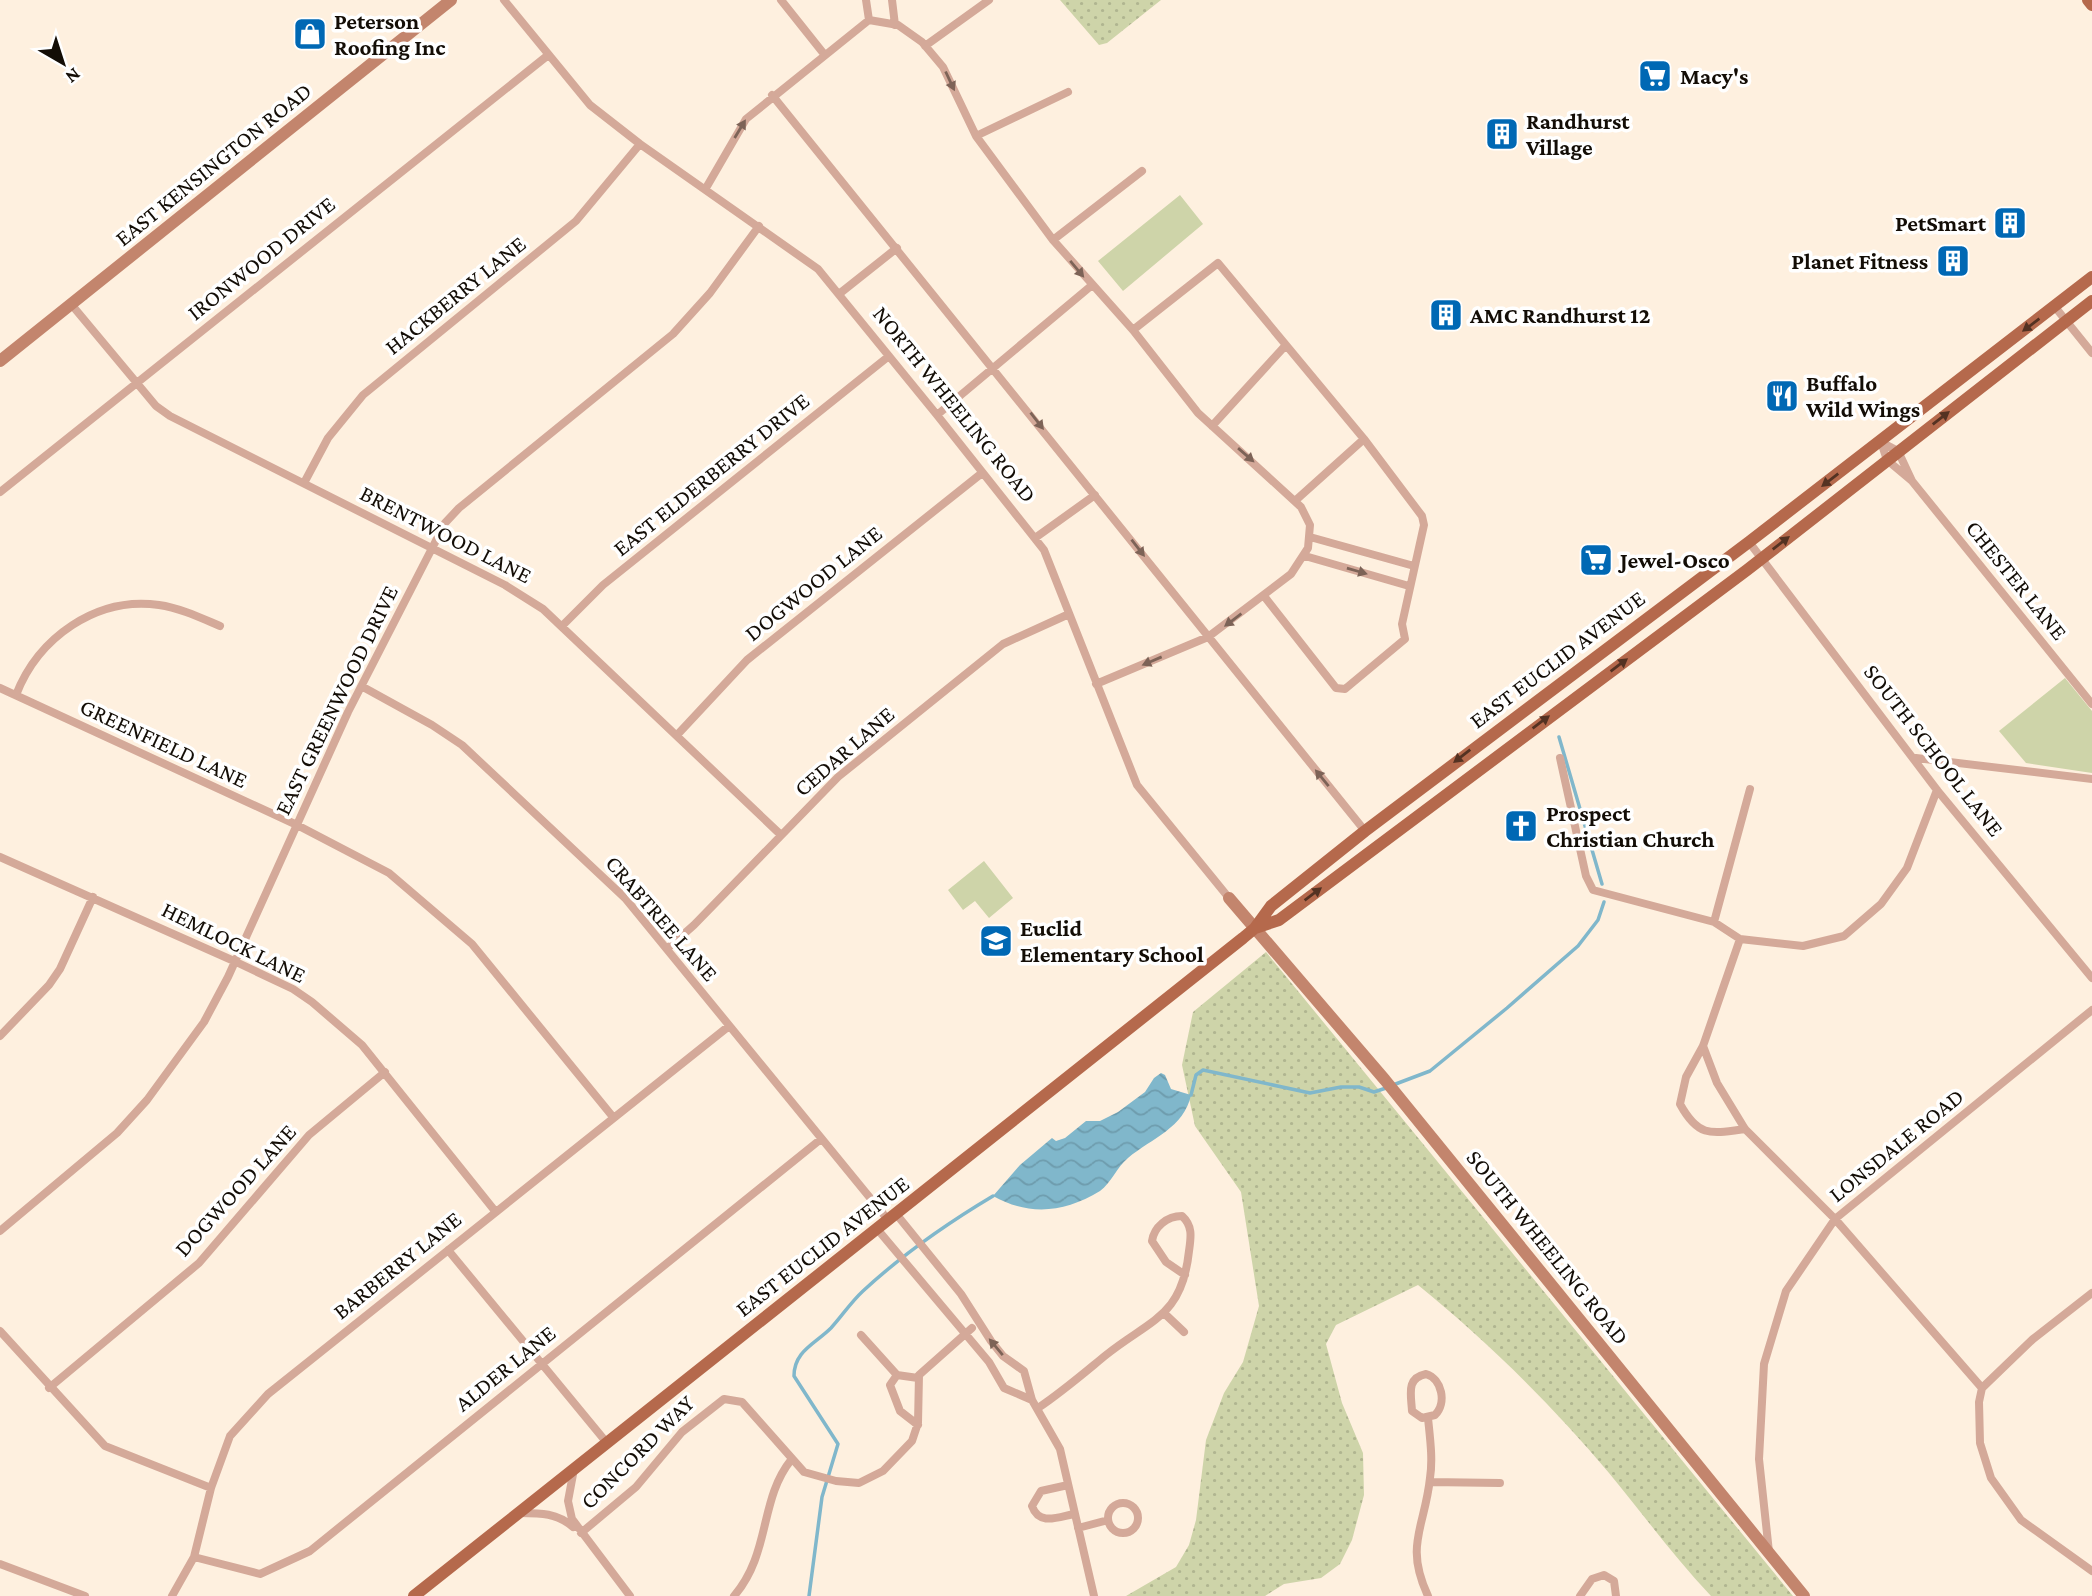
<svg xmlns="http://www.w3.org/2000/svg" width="2092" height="1596" viewBox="0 0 2092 1596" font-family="'Crimson Pro',serif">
<defs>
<pattern id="grass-dots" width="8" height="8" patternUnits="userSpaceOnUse" patternTransform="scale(1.75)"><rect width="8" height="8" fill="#ced4a9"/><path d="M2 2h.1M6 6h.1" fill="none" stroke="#b0b590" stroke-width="1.8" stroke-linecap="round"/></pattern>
<pattern id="water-waves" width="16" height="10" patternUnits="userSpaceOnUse" patternTransform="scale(1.75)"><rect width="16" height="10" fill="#80b7cb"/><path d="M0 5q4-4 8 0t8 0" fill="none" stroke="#6e9cad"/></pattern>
</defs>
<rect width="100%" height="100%" fill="#fef0df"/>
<path fill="url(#grass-dots)" d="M1060,0H1161L1107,43L1099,45Z
M1266,952L1793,1596H1711C1674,1557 1643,1514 1609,1473C1552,1405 1487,1341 1418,1285L1336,1325L1326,1344L1342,1403L1363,1453L1364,1495L1352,1540L1340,1564L1321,1578L1284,1584L1265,1596H1126L1176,1567L1189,1545L1196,1520L1206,1440L1224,1393L1243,1362L1259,1306L1241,1192L1195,1126L1182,1065L1193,1012Z"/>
<path fill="#ced4a9" d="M1180,195L1203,224L1123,291L1098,261Z
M2065,678L2092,711V773L2026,763L1999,731Z
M984,861L1013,898L989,918L975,901L963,910L948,890Z"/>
<path fill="url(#water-waves)" d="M1161,1073L1165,1075L1171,1089L1191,1095C1184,1128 1152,1138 1128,1158C1117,1167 1111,1183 1100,1191C1064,1213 1029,1216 993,1196L1020,1165L1052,1138L1056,1141L1065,1138L1086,1121H1100L1118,1112L1145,1092L1154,1078Z"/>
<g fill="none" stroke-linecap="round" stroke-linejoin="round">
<path stroke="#80b7cb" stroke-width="3.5" d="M1559,737L1602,884
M1393,1085L1430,1071L1507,1008L1578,946L1598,920L1604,902
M1191,1095L1196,1075L1203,1070L1310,1093L1341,1087H1359L1374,1092L1386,1088
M809,1596L822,1497L838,1444L794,1376C794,1351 815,1344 831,1328C842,1316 851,1302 863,1291C903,1254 946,1224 993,1196"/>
<path stroke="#d4a999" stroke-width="8" d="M504,0L590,105L640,144L818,269L937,415L1044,550L1137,785L1229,898
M781,0L824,54
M866,0L869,20
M892,0L895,25
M925,46L989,0
M772,95L1365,831
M976,136L1068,92
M706,188L746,119L869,20L898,25L922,42L943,67L976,136L1053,240L1133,330L1198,413L1301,507L1310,525L1308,548L1291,574L1208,637L1096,684
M1053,240L1142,171
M839,294L897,248
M71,304L156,406L170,416L505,585L543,609L781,835
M2055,307L2092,353
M1133,330L1218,263L1364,439L1422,516L1424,525L1402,624L1405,639L1345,689L1336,688L1264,596
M937,415L1091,286
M1212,426L1285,346
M1881,442L1887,460L1912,481L2092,704
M1881,442L1898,451L1912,481
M304,483L328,438L363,395L576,221L640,144
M0,492L547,56
M1296,500L1364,439
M1310,537L1414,566
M1035,538L1095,495
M1749,542L1937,790L2092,978
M1305,556L1409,586
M562,626L603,585L889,356
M363,687L432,725L462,745L625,898L889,1221
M0,688L297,825L389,873L472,944L613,1117
M16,695C38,638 96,596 159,605C180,608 201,618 220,626
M678,734L747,660L982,473
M1560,758L1586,876L1593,890L1714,922L1740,939L1803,946L1844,936L1881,904L1907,868L1937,790
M1916,758L2092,779
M0,857L234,961L293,989L312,1002L362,1045L495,1211
M1714,922L1750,789
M1740,939L1703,1046L1686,1077L1680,1104C1698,1137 1710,1134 1745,1129
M668,948L694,925L838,777L1003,644L1069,614
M0,1036L49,985L60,969L93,897
M1703,1046L1717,1083L1745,1129L1835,1219L1982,1388
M897,1215L961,1294L991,1341L1003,1356L1024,1371L1032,1400L1060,1449L1094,1596
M878,1230L989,1362L1004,1388L1032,1400
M0,1231L117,1133L147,1100L204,1022L228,977L348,712L445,523L459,508L673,334L710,293L759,226
M448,1250L607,1443
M2092,1293L2033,1339L1982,1388L1979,1402L1980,1443L1991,1478L2021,1520L2092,1571
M1165,1314L1184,1332
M0,1331L105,1446L211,1488
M861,1335L897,1375
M1426,1374C1442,1379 1447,1403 1435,1415L1422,1418L1412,1411C1411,1394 1406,1378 1426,1374Z
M49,1388L199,1263L309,1135L385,1072
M1038,1408C1062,1392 1084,1373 1106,1355C1151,1319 1182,1317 1189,1251C1191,1237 1193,1226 1182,1216C1167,1216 1154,1227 1152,1241L1166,1262L1185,1275
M918,1425L900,1411L890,1385L897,1375L918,1378
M574,1469L568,1501L572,1519L630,1596
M1430,1482L1500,1483
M1068,1485L1041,1491L1032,1506C1039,1526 1058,1517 1074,1514
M1108 1518a15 15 0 1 1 30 0a15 15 0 1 1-30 0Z
M520,1513C541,1513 557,1513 573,1527
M1078,1528L1108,1520
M581,1533L636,1487L682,1432L724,1399L742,1402L804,1472L836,1481L859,1483L883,1471L912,1441L918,1423L919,1375L972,1328
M1769,1552L1759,1459L1764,1364L1786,1291L1835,1219L2092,1010
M194,1557L260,1574L310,1551L821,1139
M0,1564L85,1596
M172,1596L194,1557L211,1488L230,1436L268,1394L729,1026
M734,1596C771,1553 759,1500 791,1460
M1428,1596C1404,1545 1425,1527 1430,1478C1433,1459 1430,1438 1428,1418
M1580,1596L1592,1579L1604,1575L1614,1581L1616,1596"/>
<path stroke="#c3856d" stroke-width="12" d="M0,361L451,0
M1229,898L1385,1080L1804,1596"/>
<path stroke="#b5694c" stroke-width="12" d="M2088,0L2092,5
M1255,928L1279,920L1747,570L2092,301
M414,1596L1243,938L1255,928L1271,906L1365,831L1749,542L2092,277"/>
</g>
<defs><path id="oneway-solid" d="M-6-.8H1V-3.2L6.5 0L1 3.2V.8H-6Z" transform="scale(1.75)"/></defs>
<g fill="#7d6357">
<use href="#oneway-solid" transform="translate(950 81) rotate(65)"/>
<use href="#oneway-solid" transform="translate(740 129) rotate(-59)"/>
<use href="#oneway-solid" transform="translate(1077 269) rotate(50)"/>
<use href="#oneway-solid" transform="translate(1037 421) rotate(52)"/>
<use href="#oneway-solid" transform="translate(1246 455) rotate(41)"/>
<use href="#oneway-solid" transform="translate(1138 548) rotate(52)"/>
<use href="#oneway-solid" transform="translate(1357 571) rotate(16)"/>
<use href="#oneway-solid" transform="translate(1233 620) rotate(143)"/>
<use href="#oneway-solid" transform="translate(1152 661) rotate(157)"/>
<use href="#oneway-solid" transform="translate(1322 778) rotate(-129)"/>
<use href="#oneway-solid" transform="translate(996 1347) rotate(-130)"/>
</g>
<g fill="#543222">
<use href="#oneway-solid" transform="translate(2031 325) rotate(143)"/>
<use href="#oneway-solid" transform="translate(1941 418) rotate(-38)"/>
<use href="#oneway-solid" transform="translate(1830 480) rotate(142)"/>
<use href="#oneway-solid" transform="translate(1781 543) rotate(-38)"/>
<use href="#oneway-solid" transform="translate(1619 665) rotate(-37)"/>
<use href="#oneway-solid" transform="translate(1541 722) rotate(-37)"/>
<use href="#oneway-solid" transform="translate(1462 756) rotate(142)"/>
<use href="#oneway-solid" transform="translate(1313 894) rotate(-37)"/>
</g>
<defs>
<symbol id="shop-square" viewBox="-11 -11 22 22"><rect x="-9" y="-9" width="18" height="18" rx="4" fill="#0068b4" stroke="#fff"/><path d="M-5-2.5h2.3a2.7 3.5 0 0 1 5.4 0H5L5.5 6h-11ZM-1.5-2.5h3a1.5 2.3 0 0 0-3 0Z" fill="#fff"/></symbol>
<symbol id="supermarket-square" viewBox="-11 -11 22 22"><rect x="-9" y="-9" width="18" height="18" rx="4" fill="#0068b4" stroke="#fff"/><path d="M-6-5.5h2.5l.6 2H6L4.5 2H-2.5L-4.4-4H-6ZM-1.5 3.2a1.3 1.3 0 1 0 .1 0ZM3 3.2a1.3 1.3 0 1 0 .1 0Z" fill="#fff"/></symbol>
<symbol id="building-square" viewBox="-11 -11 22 22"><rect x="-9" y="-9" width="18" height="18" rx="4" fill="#0068b4" stroke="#fff"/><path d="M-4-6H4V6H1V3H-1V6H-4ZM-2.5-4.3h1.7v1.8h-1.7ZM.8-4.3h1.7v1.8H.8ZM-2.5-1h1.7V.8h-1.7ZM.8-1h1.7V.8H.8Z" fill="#fff"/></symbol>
<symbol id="restaurant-square" viewBox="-11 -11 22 22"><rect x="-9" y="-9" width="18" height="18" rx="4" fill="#0068b4" stroke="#fff"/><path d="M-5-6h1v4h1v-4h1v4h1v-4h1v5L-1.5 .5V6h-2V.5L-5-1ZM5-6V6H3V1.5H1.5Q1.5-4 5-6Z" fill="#fff"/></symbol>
<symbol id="church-square" viewBox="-11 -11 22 22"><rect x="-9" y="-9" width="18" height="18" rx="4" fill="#0068b4" stroke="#fff"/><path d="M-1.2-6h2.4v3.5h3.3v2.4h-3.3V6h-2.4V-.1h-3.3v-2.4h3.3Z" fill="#fff"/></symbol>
<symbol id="school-square" viewBox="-11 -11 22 22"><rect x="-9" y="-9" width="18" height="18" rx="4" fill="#0068b4" stroke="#fff"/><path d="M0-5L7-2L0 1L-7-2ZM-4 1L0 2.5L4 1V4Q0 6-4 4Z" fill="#fff"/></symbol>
</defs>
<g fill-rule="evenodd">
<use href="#shop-square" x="291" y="15" width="38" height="38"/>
<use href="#supermarket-square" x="1636" y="57" width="38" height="38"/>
<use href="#building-square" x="1483" y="115" width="38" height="38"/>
<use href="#building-square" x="1991" y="204" width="38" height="38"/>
<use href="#building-square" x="1934" y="242" width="38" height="38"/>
<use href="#building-square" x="1427" y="296" width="38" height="38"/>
<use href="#restaurant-square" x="1763" y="377" width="38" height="38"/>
<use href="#supermarket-square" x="1577" y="541" width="38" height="38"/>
<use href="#church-square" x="1502" y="807" width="38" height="38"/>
<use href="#school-square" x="977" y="922" width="38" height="38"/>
</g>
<g text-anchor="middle" stroke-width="7" stroke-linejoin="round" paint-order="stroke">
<g font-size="23" font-weight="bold" fill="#130d06" stroke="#fff" text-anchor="start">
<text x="334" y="29">Peterson<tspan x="334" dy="26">Roofing Inc</tspan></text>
<text x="1680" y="84">Macy's</text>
<text x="1526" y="129">Randhurst<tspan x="1526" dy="26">Village</tspan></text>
<text x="1986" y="231" text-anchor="end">PetSmart</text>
<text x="1928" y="269" text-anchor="end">Planet Fitness</text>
<text x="1470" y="323">AMC Randhurst 12</text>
<text x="1806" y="391">Buffalo<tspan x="1806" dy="26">Wild Wings</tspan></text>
<text x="1620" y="568">Jewel-Osco</text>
<text x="1546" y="821">Prospect<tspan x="1546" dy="26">Christian Church</tspan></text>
<text x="1020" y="936">Euclid<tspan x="1020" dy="26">Elementary School</tspan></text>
</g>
<g font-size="23" fill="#130d06" stroke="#fff">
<text transform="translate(213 164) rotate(-39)" y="8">EAST KENSINGTON ROAD</text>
<text transform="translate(261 258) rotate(-39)" y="8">IRONWOOD DRIVE</text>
<text transform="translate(455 295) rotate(-39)" y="8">HACKBERRY LANE</text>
<text transform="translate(955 404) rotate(51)" y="8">NORTH WHEELING ROAD</text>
<text transform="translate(711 474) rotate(-39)" y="8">EAST ELDERBERRY DRIVE</text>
<text transform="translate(446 534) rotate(27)" y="8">BRENTWOOD LANE</text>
<text transform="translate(2017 580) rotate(51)" y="8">CHESTER LANE</text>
<text transform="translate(813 583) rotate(-39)" y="8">DOGWOOD LANE</text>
<text transform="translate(1557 659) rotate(-37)" y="8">EAST EUCLID AVENUE</text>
<text transform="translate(336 700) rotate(-64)" y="8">EAST GREENWOOD DRIVE</text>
<text transform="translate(164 743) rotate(25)" y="8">GREENFIELD LANE</text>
<text transform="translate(1934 750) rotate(52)" y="8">SOUTH SCHOOL LANE</text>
<text transform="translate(844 751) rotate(-41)" y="8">CEDAR LANE</text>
<text transform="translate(662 918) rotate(49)" y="8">CRABTREE LANE</text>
<text transform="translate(234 942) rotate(26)" y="8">HEMLOCK LANE</text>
<text transform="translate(1896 1145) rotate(-39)" y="8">LONSDALE ROAD</text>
<text transform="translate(235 1190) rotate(-48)" y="8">DOGWOOD LANE</text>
<text transform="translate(822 1246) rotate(-38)" y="8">EAST EUCLID AVENUE</text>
<text transform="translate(1548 1247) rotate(51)" y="8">SOUTH WHEELING ROAD</text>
<text transform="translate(397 1265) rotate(-39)" y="8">BARBERRY LANE</text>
<text transform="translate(505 1368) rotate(-39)" y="8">ALDER LANE</text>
<text transform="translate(637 1452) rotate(-45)" y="8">CONCORD WAY</text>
</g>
</g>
<g transform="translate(63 63) rotate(141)" stroke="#ffffff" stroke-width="5" paint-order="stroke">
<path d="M0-5L12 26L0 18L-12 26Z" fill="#130d06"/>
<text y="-10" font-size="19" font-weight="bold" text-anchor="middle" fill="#130d06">N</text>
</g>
</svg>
